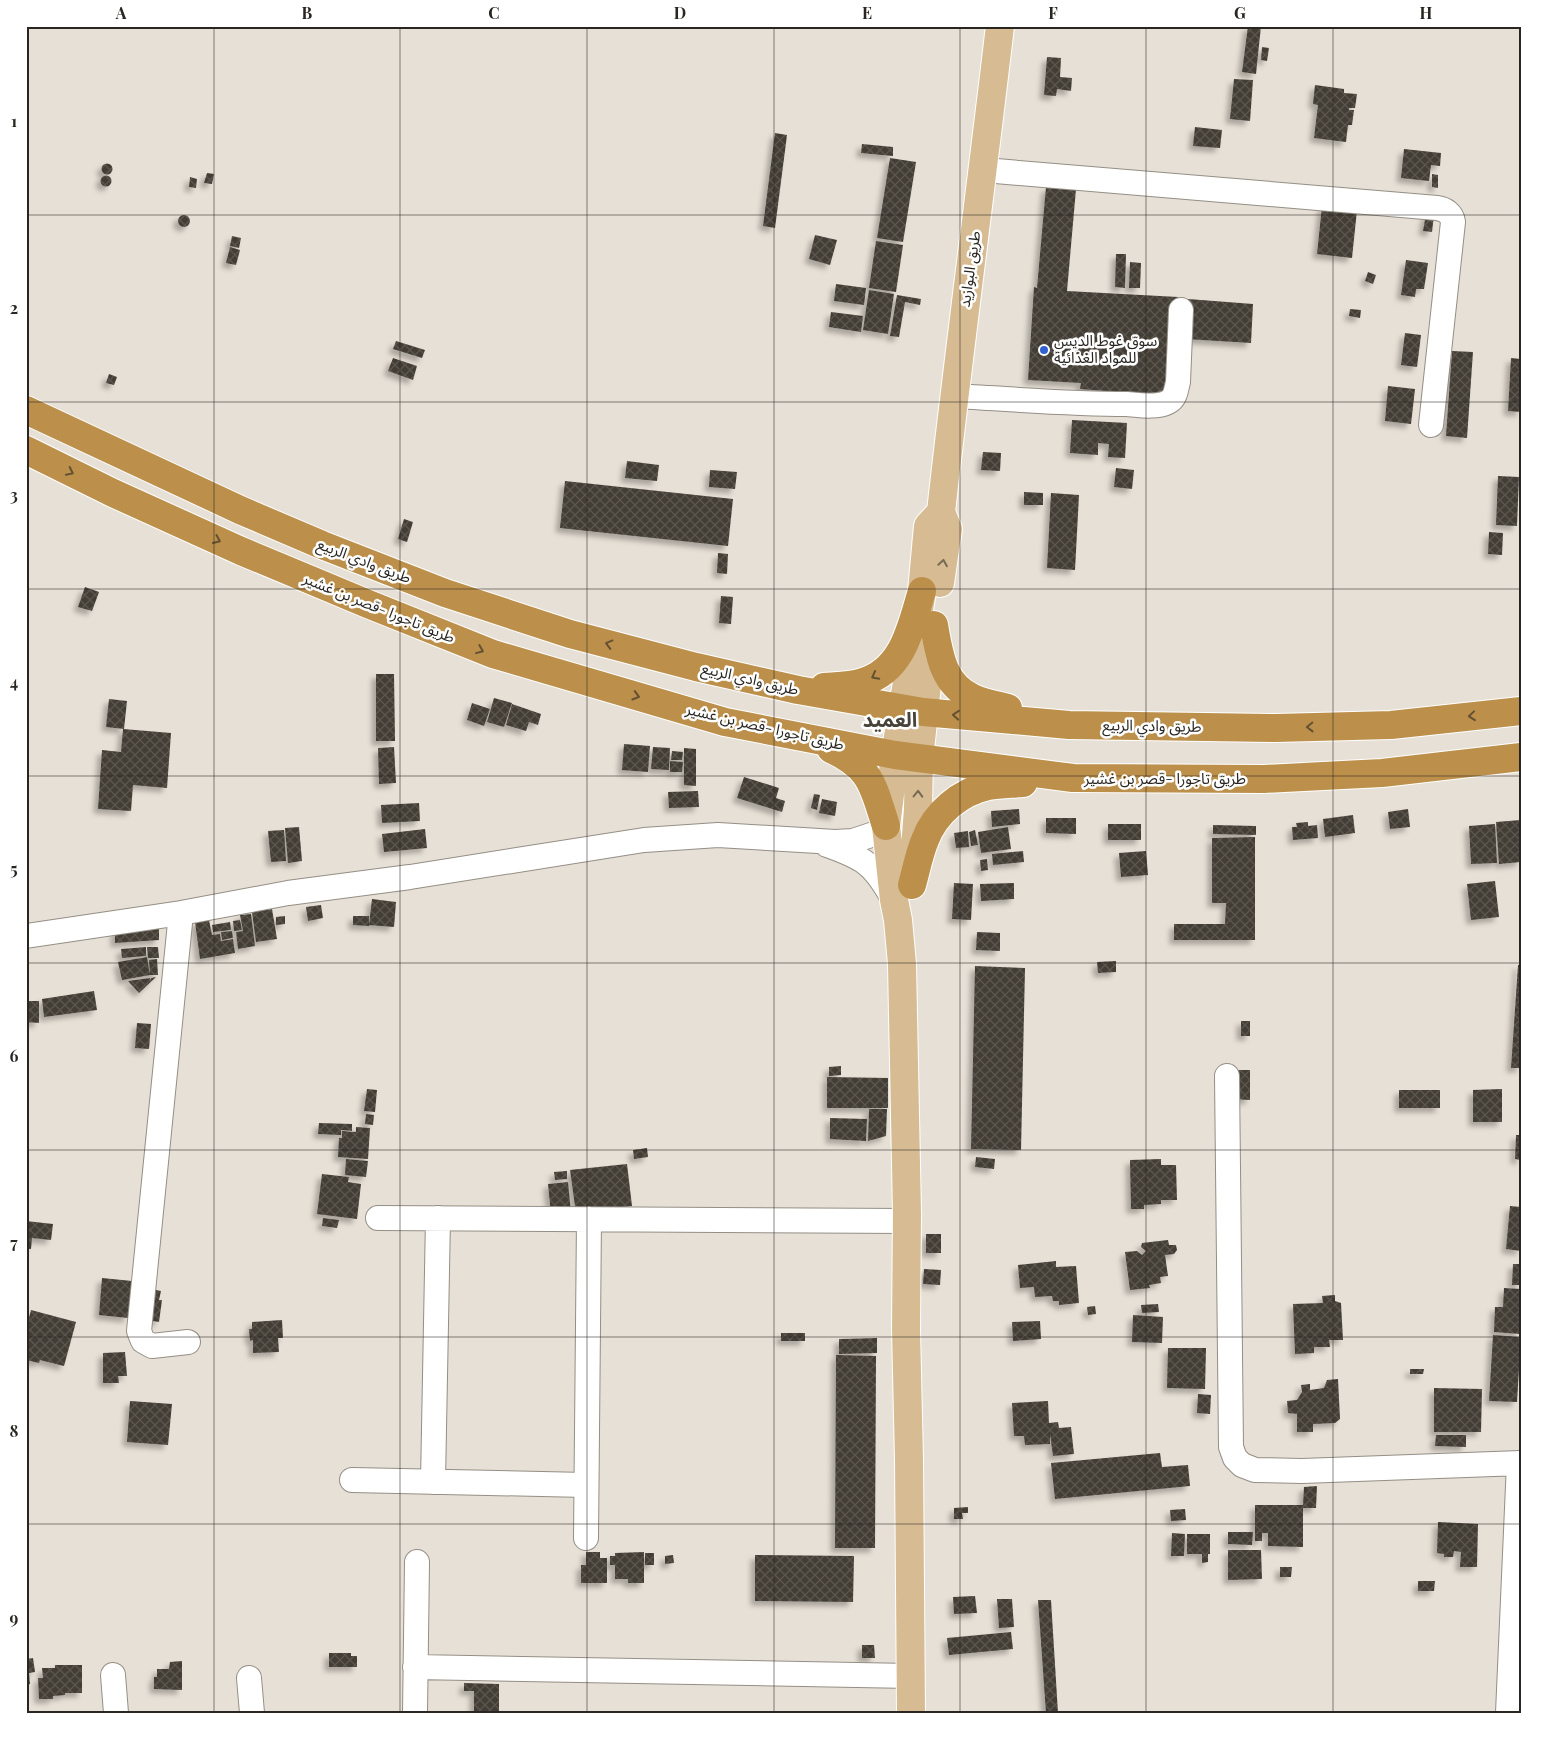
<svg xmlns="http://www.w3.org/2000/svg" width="1547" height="1739" viewBox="0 0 1547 1739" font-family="'Playfair Display','Noto Sans Arabic',serif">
<defs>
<pattern id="building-cross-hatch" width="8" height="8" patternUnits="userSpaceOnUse" patternTransform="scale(1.25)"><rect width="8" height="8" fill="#433d35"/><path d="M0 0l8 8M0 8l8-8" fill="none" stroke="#5c5750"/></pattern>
<filter id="shadow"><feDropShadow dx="-4.5" dy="4.5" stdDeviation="2.5" flood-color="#0004"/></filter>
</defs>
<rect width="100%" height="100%" fill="#e7e0d6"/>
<path fill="url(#building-cross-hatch)" filter="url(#shadow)" d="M1248,26H1261L1256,74L1242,72Z
M1262,47L1269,48L1267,61L1261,60Z
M1047,57L1061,58L1060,77L1072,78L1071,91L1057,89L1056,96L1044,95Z
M1234,79L1253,80L1250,121L1230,119Z
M1315,85L1344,89V93L1357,94L1355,108H1349V110H1354L1352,125H1348L1346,142L1314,138L1318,105L1313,104Z
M1195,127L1222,130L1220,148L1193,146Z
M775,133L787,135L775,228L763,226Z
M862,144L893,147V156L861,153Z
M1404,149L1441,153L1440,166L1431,165L1429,181L1401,178Z
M890,158L916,162L903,242L877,238Z
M101.5 169a5.5 5.5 0 1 1 11 0a5.5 5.5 0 1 1-11 0Z
M207,173L214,174L212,184L204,183Z
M1432,174L1438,175V188L1432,187Z
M100.5 181a5.5 5.5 0 1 1 11 0a5.5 5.5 0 1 1-11 0Z
M190,177L197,179L196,188L189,187Z
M1046,187L1076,189L1067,291L1178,297L1168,396L1080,389L1081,383L1028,380L1034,287L1037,288Z
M1322,206L1357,210L1352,258L1317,254Z
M1426,214L1434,215L1432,232L1423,231Z
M178 221a6 6 0 1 1 12 0a6 6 0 1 1-12 0Z
M815,235L837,240L830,265L809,259Z
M232,236L241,238L239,248L230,246Z
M876,241L903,245L896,292L869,288Z
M230,247L240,250L236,265L226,263Z
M1116,254H1126L1125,288L1115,287Z
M1406,260L1428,263L1424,289H1416L1415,297L1401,295Z
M1130,262L1141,263L1140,288H1129Z
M1368,272L1376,275L1373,284L1365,281Z
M836,284L866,288L864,305L834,301Z
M869,290L894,294L888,334L863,330Z
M897,295L921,299L920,305L905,302L899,337L890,336Z
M1188,299L1253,304L1251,343L1186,339Z
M1350,309L1361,310L1360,318L1349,316Z
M831,312L863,316L861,332L829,327Z
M1405,333L1421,335L1417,367L1401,365Z
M396,341L425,350L422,358L393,349Z
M1452,351L1473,352L1467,438L1446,436Z
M393,358L417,366L413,380L388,371Z
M1511,358L1521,359V412L1508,411Z
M109,374L117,377L114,385L106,383Z
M1388,386L1415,389L1411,424L1385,421Z
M1072,420L1127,423L1125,458L1108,457L1109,444L1098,443V455L1070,453Z
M983,452L1001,453L1000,471L981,470Z
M627,461L659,465L657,481L625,478Z
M1116,468L1134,470L1132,489L1114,487Z
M710,470L737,472L735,489L709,487Z
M1498,476L1519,477L1517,526L1496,525Z
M565,481L733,499L728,546L560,528Z
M1024,492L1043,493V505H1024Z
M1051,493L1079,495L1075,570L1047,568Z
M404,519L413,522L407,542L398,539Z
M1489,532L1503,533L1502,555L1488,554Z
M718,553L728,554L727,574L717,573Z
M85,587L99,592L92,611L78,607Z
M721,596L733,597L731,624L719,623Z
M376,674H394L395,741H376Z
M494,698L512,703L504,727L487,722Z
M109,699L127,701L124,729L106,727Z
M472,703L490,709L484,726L467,720Z
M512,704L541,714L538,725L529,722L526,731L506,725Z
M123,729L171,733L167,788L133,785L131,811L98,809L102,750L121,752Z
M624,744L650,746L648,772L622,770Z
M394,747L396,783L379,784L378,748Z
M653,747L670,748L669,770L651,769Z
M684,748L696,749V786L684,785Z
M672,751L683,752L682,760H671Z
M670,761L683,762L682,772H670Z
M744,777L779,788L776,798L785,801L782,812L737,798Z
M698,791L699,807L669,808L668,792Z
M814,794L820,795L817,810L811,808Z
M822,799L837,802L835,816L819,813Z
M419,803L420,821L382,823L381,805Z
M1019,809L1020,824L992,827L991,811Z
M1408,809L1410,827L1390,829L1388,812Z
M1353,815L1355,833L1325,837L1323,819Z
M1046,818H1076V834L1046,833Z
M1521,820V862L1499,864L1496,822Z
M1308,822V826L1317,825L1318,838L1293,840L1292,827H1297L1296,823Z
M1108,824H1141V840H1108Z
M1495,824L1497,863L1471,864L1469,826Z
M1213,825L1256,826V835L1213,834Z
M299,827L302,861L288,863L285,828Z
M1008,827L1011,849L981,853L978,832Z
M425,829L427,848L384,852L382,834Z
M284,830L286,861L271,862L268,831Z
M975,830L978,845L971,846L969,832Z
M968,831L969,847L956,848L954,833Z
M1255,837V940H1174V924H1225L1226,903H1212V838Z
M1023,851L1024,862L993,865L992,854Z
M1146,851L1148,875L1121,877L1119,853Z
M987,859L988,870L981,871L980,860Z
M1495,881L1499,917L1471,920L1467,884Z
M954,883L973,884L971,920L952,919Z
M1014,883V899L981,901L980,884Z
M372,899L396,902L394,927L369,925Z
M321,905L323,918L308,921L306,907Z
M272,909L277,939L256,942L252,912Z
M251,914L255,946L238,949L236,932L243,931L240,915Z
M285,916V924L276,925V917Z
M353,916H369V926L353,925Z
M209,920L212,935L220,934L221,941L233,939L235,953L200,959L195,922Z
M240,920L242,930L234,931L233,921Z
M230,922L231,930L213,932L212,925Z
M159,928V940L115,943V930Z
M232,931L233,938L222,940L221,932Z
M977,932L1000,933V951L976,950Z
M146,947V956L122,958L121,949Z
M147,947H158L159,958H148Z
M147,957L150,975L122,980L118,962Z
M157,959L158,975H150L149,960Z
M1116,961V972L1098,973L1097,962Z
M1518,965H1521V1068H1511Z
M975,966L1025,968L1021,1150L971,1149Z
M156,977L139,993L128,981L150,978L151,980V978Z
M94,991L97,1010L44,1017L42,999Z
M26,1001H39V1023L26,1022Z
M1241,1021H1250V1036H1241Z
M137,1023L151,1024L149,1049L135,1048Z
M841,1066V1075L829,1076V1067Z
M1233,1070H1250V1100L1232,1099Z
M827,1077L888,1078V1108H827Z
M367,1089L377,1090L375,1112L364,1111Z
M1502,1089V1122H1473V1090Z
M1399,1090H1440V1108H1399Z
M869,1109H887L886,1136L868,1141Z
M366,1114L374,1115L373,1125L365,1124Z
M830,1118L867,1119L866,1141L830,1139Z
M319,1123L352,1124V1131L341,1130V1135L318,1134Z
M356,1127L370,1128L368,1159L338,1157L339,1138H342V1131L356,1132Z
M1516,1135H1521V1160L1515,1159Z
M647,1148L648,1157L634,1159L633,1150Z
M976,1157L995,1159L994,1169L975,1167Z
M346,1159L368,1161L366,1177L345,1175Z
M1161,1159V1165H1176L1177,1200H1161V1204L1144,1205V1209H1131L1130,1160Z
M627,1164L632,1206L576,1213L570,1170Z
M567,1171V1179L555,1180L554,1172Z
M322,1174L349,1177L348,1182L361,1184L357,1219L317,1214Z
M568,1182L571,1212L551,1214L548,1184Z
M1510,1206L1521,1207V1251L1506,1249Z
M323,1218L339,1220L337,1228L322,1226Z
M26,1221L53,1224L51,1240L32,1238L31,1249H26Z
M926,1234H941V1253H926Z
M1168,1240L1169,1245H1176L1177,1250L1174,1254L1165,1255L1168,1276L1160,1277L1161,1283L1149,1285L1150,1288L1130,1290L1125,1252L1137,1251L1142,1255L1146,1251L1141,1247L1142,1243Z
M1056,1261V1267L1076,1266L1079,1303L1059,1305V1301H1053L1052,1296L1035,1297L1034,1287L1020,1288L1018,1265Z
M1513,1264H1521V1285H1512Z
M924,1269L941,1270L940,1285L923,1284Z
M102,1278L132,1281L128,1318L99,1315Z
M1504,1288L1521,1289L1520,1334L1494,1332L1495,1307H1503Z
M151,1289L161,1291L159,1300H162L159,1322L147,1320Z
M1335,1295V1301L1341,1303L1343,1340H1329L1330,1347H1314V1353L1295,1354L1293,1304L1323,1303L1322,1296Z
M1158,1304L1159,1312L1142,1313L1141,1305Z
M1095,1306L1096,1314L1088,1315L1087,1307Z
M31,1310L76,1322L64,1366L40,1360L39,1363L26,1360V1330Z
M1133,1315L1163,1317L1162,1343L1132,1342Z
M282,1320L283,1338H278L279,1352L253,1353V1340L250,1341L249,1329H252V1322Z
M1040,1321L1041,1339L1013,1341L1012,1322Z
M781,1333H805V1341H781Z
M1493,1335L1521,1337L1517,1402L1489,1401Z
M877,1338V1353L839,1354V1339Z
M1168,1348H1206L1205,1389L1167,1388Z
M125,1352L127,1376H118L119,1383H103V1353Z
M836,1355L876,1356L875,1548H835Z
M1410,1369H1424L1423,1374H1410Z
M1338,1379L1340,1419L1335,1423L1313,1424V1432H1297V1414L1288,1413L1287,1401L1297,1400L1302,1392L1301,1385L1310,1384V1390L1324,1388L1327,1380Z
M1434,1388L1482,1389L1481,1432H1434Z
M1198,1394L1211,1395L1210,1414L1197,1413Z
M130,1401L172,1404L168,1445L127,1442Z
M1048,1401L1049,1423L1058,1422L1059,1428L1071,1427L1074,1454L1053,1456L1050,1434V1444L1025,1445L1024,1436H1014L1012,1403Z
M1436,1435H1466V1447L1435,1446Z
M1160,1453L1162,1467L1188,1465L1190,1486L1055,1499L1051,1463Z
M1317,1486L1316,1508H1303V1547L1268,1546V1533H1262V1541H1255V1505H1303L1304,1487Z
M968,1507V1513H962L963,1519H954V1508Z
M1185,1509L1186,1520L1171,1521L1170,1510Z
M1438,1522L1478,1524L1477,1567H1460L1461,1552L1454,1551L1453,1557H1444V1554L1437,1553Z
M1228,1532H1253L1252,1545L1228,1544Z
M1172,1533L1185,1534L1184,1556H1171Z
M1187,1534H1210V1554H1208V1562L1202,1563V1554H1187Z
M1228,1550H1261L1262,1579L1228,1580Z
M586,1552H600V1558H607V1583H581V1565H586Z
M644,1552V1583H628V1579H615V1565H610V1556H615V1553Z
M645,1553H654V1565H645Z
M673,1555L674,1563L665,1564V1556Z
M755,1555L854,1556L853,1602L755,1601Z
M1280,1567H1292L1291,1577H1280Z
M1418,1581H1435L1434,1591H1418Z
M975,1596L977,1613L954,1614L953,1597Z
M997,1599H1012L1014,1627L999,1628Z
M1038,1600H1051L1058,1713H1046Z
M1011,1632L1013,1649L949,1655L947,1638Z
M862,1645H874L875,1658H862Z
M329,1653H351V1656H357V1667H329Z
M33,1658L35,1672L29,1673L30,1684L26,1685V1659Z
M182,1661V1690L154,1689V1677H157V1669H169L170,1662Z
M55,1665H82V1693H65V1695L53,1696V1699H39L38,1678H43L42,1668H55Z
M464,1683L499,1684V1713H474V1691H464Z"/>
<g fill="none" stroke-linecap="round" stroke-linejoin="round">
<defs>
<path id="minor" d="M984,170L1437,208C1445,209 1452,214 1453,222L1431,425
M954,396C1011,399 1069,404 1127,404C1139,405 1157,408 1168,402C1176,398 1176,389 1178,382L1181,310
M827,845C864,858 874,864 893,899
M181,913L139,1331L143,1341L152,1346L188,1342
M26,936L181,913L288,893L410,877L644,840L718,835L835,842L853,841L886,830
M1227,1076L1231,1447L1235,1458L1242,1465L1255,1470L1302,1471L1521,1463
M378,1218L907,1221
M352,1480L586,1485
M433,1482L438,1218
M586,1538L589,1219
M415,1667L911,1676
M113,1675L116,1713
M249,1678L252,1713
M415,1713L417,1562
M1508,1713L1519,1463"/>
<path id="major" d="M941,512C959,350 981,188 1000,26
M940,583L948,529L941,512
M914,861L918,809L919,759L931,648
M911,1713L909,1460L906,1329L907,1214L902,964L898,920L894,900L886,826L895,755L922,591L928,526L941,512"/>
<path id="highway" d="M26,410L240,510L322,545L445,593L570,634L696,667L798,690L923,712L1069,725L1276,728L1391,725L1521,711
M26,450L113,493L241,551L368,604L493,654L725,722L895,755L1073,778L1264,779L1382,773L1521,757
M934,625C939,654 943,685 973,698C984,703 996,705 1008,708
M824,687C837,686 851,686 863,682C904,670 911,626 922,591
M831,749C872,768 873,786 886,826
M912,885C916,871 919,854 925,840C935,813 960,792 988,786C999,784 1011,784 1023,783"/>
</defs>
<use href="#minor" stroke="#948e85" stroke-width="26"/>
<use href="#major" stroke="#fff" stroke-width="30"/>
<use href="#highway" stroke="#fff" stroke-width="30"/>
<use href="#minor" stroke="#fff" stroke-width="24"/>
<use href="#major" stroke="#d7bc93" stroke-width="28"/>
<use href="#highway" stroke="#bc904b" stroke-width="28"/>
</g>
<defs><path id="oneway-chevron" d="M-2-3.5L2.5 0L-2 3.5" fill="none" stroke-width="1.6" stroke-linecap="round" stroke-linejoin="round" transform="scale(1.25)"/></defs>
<g stroke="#645032">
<use href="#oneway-chevron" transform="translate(70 472) rotate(26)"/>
<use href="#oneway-chevron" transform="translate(217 540) rotate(24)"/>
<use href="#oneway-chevron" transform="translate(609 644) rotate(-165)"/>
<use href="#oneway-chevron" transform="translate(480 650) rotate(22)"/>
<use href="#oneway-chevron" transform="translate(875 676) rotate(152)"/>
<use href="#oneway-chevron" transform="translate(636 696) rotate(16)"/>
<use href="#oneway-chevron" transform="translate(956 715) rotate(-175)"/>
<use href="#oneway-chevron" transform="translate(1472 716) rotate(174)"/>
<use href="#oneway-chevron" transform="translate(1310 727) rotate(179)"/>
</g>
<g stroke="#776a55">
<use href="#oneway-chevron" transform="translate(943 563) rotate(-81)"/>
<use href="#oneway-chevron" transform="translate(918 794) rotate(-89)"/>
</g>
<path fill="none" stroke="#292622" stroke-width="1" stroke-opacity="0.55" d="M214,26V1713M400,26V1713M587,26V1713M774,26V1713M960,26V1713M1146,26V1713M1333,26V1713M26,215H1521M26,402H1521M26,589H1521M26,776H1521M26,963H1521M26,1150H1521M26,1337H1521M26,1524H1521"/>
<circle fill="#3161d0" stroke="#fff" stroke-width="2" cx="1044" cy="350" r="5"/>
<g text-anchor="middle" stroke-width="5" stroke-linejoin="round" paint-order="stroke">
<g font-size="15" fill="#292622" stroke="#fff">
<text transform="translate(970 269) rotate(-82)" y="5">طريق البوازيد</text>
<text transform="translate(364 561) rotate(21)" y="5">طريق وادي الربيع</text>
<text transform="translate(379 608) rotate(22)" y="5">طريق تاجورا -قصر بن غشير</text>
<text transform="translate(750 679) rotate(13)" y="5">طريق وادي الربيع</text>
<text transform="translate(1152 726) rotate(1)" y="5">طريق وادي الربيع</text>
<text transform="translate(765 727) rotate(13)" y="5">طريق تاجورا -قصر بن غشير</text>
<text x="1165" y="784">طريق تاجورا -قصر بن غشير</text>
</g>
<g font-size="15" fill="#292622" stroke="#fff" text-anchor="start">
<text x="1054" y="346">سوق غوط الديس<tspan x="1054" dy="17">للمواد الغذائية</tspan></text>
</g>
<g font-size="20" font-weight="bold" fill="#47423a" stroke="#fff">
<text x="890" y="727">العميد</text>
</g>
</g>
<rect width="1547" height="1739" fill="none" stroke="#ffffff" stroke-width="55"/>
<rect x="28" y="28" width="1492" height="1684" fill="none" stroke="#292622" stroke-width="2"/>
<g font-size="16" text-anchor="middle" font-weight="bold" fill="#292622">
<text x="121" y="19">A</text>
<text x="307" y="19">B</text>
<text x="494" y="19">C</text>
<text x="680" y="19">D</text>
<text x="867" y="19">E</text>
<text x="1053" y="19">F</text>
<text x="1240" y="19">G</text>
<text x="1426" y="19">H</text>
<text x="14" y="127">1</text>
<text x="14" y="314">2</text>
<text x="14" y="501">3</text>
<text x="14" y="688">4</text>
<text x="14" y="875">5</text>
<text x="14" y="1062">6</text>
<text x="14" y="1249">7</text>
<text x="14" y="1437">8</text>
<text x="14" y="1624">9</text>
</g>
</svg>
